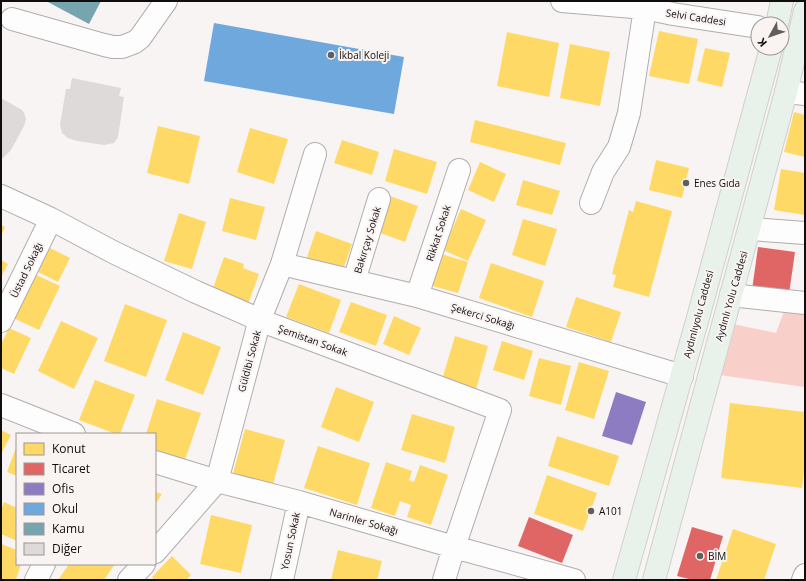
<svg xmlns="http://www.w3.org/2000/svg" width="806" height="581" viewBox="0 0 806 581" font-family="'Open Sans',sans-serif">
<rect width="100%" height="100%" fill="#f8f4f3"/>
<path fill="#f9d0c9" d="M786,306L805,309V387L719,375L733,324L776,333Z"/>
<path fill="#ffd966" d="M659,31L698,39L689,84L649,76Z
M507,32L559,43L549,97L497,86Z
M570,44L610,52L600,106L560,98Z
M705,48L730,53L722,87L697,81Z
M794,112L805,115V157L784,152Z
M475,120L566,143L560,165L470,142Z
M158,126L200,136L189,184L147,173Z
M250,128L288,139L274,184L237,172Z
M342,140L379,152L372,175L334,163Z
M394,149L437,162L427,194L385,181Z
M656,160L689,168L682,198L649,190Z
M480,162L506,174L494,202L468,190Z
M781,169L805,173V215L774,210Z
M523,180L560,191L552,215L516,205Z
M387,195L418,206L405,242L375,231Z
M230,198L265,207L256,240L222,231Z
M636,201L672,211L649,297L613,287L616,275L612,274L629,210L633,212Z
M461,209L486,220L468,261L443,250Z
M179,213L206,222L192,269L164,261Z
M523,219L557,229L545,266L512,255Z
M1,225L5,227L1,236Z
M316,231L352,244L341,276L305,263Z
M44,245L70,258L58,282L32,269Z
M438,253L468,262L458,293L429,285Z
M224,257L244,264L243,268L259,274L247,307L211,294Z
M1,260L8,264L1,277Z
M491,263L544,281L532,317L479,298Z
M32,273L60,286L39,330L11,317Z
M299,284L341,300L329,333L286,317Z
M576,297L621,312L611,342L566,327Z
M351,302L387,315L376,346L339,332Z
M125,304L167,320L146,377L104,361Z
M394,316L421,328L409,355L383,344Z
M61,321L98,338L74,389L38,371Z
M9,328L31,338L14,374L1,368V344Z
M183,332L221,347L203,395L165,380Z
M455,336L488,346L475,393L441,383Z
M502,341L533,351L524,380L493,370Z
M539,358L571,366L561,405L529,396Z
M579,362L609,371L594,419L565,410Z
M95,380L135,395L120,434H116L79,420Z
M336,387L374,402L359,442L321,427Z
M157,399L201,413L185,460L155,451V434H146Z
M730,403L805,412V464L802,488L721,478Z
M412,414L455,427L445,463L401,450Z
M245,429L285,440L272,488L232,477Z
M1,430L11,435L1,454Z
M557,436L619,456L609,486L548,466Z
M17,445V476L7,472Z
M318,446L370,463L357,505L304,488Z
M386,462L412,471L409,480L414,482L420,465L448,475L431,525L407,517L411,505L400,501L395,516L371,508Z
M547,475L597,493L583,531L534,514Z
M155,492L162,494L155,505Z
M4,502L17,508V541L1,534V510Z
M211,515L252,525L241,573L200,564Z
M733,529L776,544L764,580H716Z
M1,544L17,550V564H21L16,580H1Z
M338,550L382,561L377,580H331Z
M172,556L191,575L186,580H154L152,577Z
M69,564H115L104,580H58Z"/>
<path fill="#e06666" d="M758,247L795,252L789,294L752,290Z
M529,517L573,535L562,563L518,546Z
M692,527L723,536L710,580H693L677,576Z"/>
<path fill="#8e7cc3" d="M616,392L646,402L632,445L602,436Z"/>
<path fill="#6fa8dc" d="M214,23L404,57L394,114L204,81Z"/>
<path fill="#76a5af" d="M46,1H101L89,24Z"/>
<path fill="#dddad9" d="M72,78L121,88L119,96L124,97L118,137L114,143L104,145L77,141L68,138L62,133L60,125L66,89H70Z
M1,98L22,110L24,113L26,119L24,126L11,150L1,160Z"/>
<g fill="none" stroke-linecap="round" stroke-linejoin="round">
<defs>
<path id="minor" d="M562,1L645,8L673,14L758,27
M12,19L104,45L113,47H122L130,44L135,42L140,38L166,1
M786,92L805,94
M1,196L51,219L113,252L196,292L267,323L500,410L454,547L444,580
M591,203L603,172L619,147L629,113L645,8
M750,229L805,233
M282,264L417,296L682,376
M354,281L379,199
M731,295L805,303
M417,296L459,170
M1,321L51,219
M1,405L74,434
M155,462L217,481L299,502L454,547L574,580
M155,552L217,481L260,319L282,264L315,154
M36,580L44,564
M129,580L144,564
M282,580L299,502
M803,580L805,575"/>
<path id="major" d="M777,24L782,1
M624,580L699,314L771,48
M654,580L786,92L805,11"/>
</defs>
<use href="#minor" stroke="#b0adad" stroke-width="24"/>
<use href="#major" stroke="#d1d0cf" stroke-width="24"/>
<use href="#minor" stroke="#fefdfd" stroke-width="22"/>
<use href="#major" stroke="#e9f1eb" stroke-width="22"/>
</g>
<g fill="#615e5e" stroke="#f9f3f2" stroke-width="1.5">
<circle cx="331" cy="55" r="4"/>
<circle cx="686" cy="183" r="4"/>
<circle cx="591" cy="511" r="4"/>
<circle cx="700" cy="556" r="4"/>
</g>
<g text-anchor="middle" stroke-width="4" stroke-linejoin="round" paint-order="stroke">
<g font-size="10" fill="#0f0e0d" stroke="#f9f3f2">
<text transform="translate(696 17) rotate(9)" y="4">Selvi Caddesi</text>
<text transform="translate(438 233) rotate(-72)" y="4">Rikkat Sokak</text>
<text transform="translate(367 240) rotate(-73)" y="4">Bakırçay Sokak</text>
<text transform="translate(26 270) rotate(-64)" y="4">Üstad Sokağı</text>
<text transform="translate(731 296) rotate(-74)" y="4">Aydınlı Yolu Caddesi</text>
<text transform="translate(698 314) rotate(-75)" y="4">Aydınlıyolu Caddesi</text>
<text transform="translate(483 316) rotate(17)" y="4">Şekerci Sokağı</text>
<text transform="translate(313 340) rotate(20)" y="4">Şemistan Sokak</text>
<text transform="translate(249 361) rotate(-75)" y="4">Güldibi Sokak</text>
<text transform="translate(364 521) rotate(16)" y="4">Narinler Sokağı</text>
<text transform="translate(290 541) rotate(-78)" y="4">Yosun Sokak</text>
</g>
<g font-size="10" fill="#0f0e0d" stroke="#f9f3f2" text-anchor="start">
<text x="339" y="59">İkbal Koleji</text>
<text x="694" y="187">Enes Gıda</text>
<text x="599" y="515">A101</text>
<text x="708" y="560">BİM</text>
</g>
</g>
<rect width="806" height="581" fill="none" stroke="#0f0e0d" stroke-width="4"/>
<rect x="16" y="433" width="140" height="132" fill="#f9f3f2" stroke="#9b9796"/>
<rect x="24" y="443" width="20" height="12" fill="#ffd966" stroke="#9b9796"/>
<text x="52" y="453" font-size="12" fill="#0f0e0d">Konut</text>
<rect x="24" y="463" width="20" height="12" fill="#e06666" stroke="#9b9796"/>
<text x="52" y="473" font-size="12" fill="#0f0e0d">Ticaret</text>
<rect x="24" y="483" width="20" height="12" fill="#8e7cc3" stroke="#9b9796"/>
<text x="52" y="493" font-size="12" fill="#0f0e0d">Ofis</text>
<rect x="24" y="503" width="20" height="12" fill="#6fa8dc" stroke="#9b9796"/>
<text x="52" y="513" font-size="12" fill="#0f0e0d">Okul</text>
<rect x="24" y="523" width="20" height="12" fill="#76a5af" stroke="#9b9796"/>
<text x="52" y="533" font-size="12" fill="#0f0e0d">Kamu</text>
<rect x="24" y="543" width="20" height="12" fill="#dddad9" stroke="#9b9796"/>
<text x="52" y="553" font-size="12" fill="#0f0e0d">Diğer</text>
<g transform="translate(770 36) rotate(230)"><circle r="19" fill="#f9f3f2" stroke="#9b9796"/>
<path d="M0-3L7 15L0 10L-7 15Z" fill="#615e5e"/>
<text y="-6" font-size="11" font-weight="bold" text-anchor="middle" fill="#0f0e0d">K</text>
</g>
</svg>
